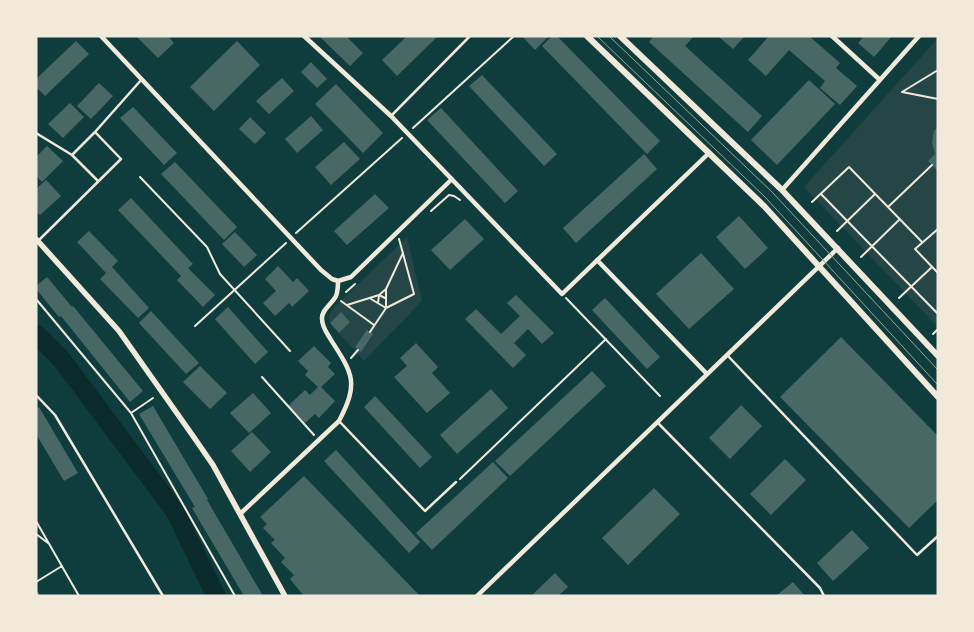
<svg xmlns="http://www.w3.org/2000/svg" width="974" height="632" viewBox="0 0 974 632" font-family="'DM Sans',sans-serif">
<rect width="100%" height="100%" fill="#0f3d3e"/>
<path fill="#244646" d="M938,38V327L804,187Z
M407,237L422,301L364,361L339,333L350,322L341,313L330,323L329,316L334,307Z"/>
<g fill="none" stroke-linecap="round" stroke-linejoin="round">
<path stroke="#0a2a2b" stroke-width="19" d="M36,334L62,360L175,511L216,596"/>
</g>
<path fill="#486865" d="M136,36H168L174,43L158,58Z
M319,36H346L363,53L350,66Z
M407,36H438L397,76L382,60Z
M522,36H549L535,50Z
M552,36H557L660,141L647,154L542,46Z
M654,36H694L685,46L762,116L748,132L649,42Z
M718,36H745L733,49Z
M769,36H809L840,63L836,68L857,86L840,105L820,88L825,81L789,50L766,76L748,60Z
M864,36H892L874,57L858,43Z
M76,41L89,54L45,96L36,87V79Z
M237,41L260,65L214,111L190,87Z
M311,62L327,79L317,88L301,72Z
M482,75L557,154L544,166L469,86Z
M282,78L294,91L269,114L256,101Z
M809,80L835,104L777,165L751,140Z
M99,83L113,96L91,119L77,106Z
M336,84L383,133L363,153L315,104Z
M70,103L84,117L63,138L48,124Z
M133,107L177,153L164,165L120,118Z
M441,108L518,191L505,203L427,120Z
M311,116L323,130L297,153L285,139Z
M250,117L266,133L255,144L239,129Z
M938,127V171L928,161L935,154L932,142L934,131Z
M344,142L360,159L331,185L315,167Z
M47,146L63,161L42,182L36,176V157Z
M644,154L657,169L576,243L563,228Z
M175,162L237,227L224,240L161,174Z
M46,180L61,196L40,215L36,212V189Z
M375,194L389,208L347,245L334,231Z
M131,198L193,264L188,268L215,295L203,307L177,280L181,276L118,210Z
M739,216L768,248L745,269L716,237Z
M465,219L484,239L450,270L431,250Z
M89,231L118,261L112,267L149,308L138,318L100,279L106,273L77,242Z
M235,232L257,255L244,267L222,244Z
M701,253L734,289L689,329L656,294Z
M278,266L293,282L297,278L309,291L292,307L289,303L275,316L263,303L276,291L265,279Z
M47,277L72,307L73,306L143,391L130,402L61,316L59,317L36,289V286Z
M516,295L554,333L542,344L528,329L514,343L526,355L513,368L465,319L476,309L501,334L520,316L507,303Z
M605,298L660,357L647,369L592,310Z
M228,307L268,352L255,364L215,319Z
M151,311L199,363L186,374L139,323Z
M341,312L350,322L339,333L330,323Z
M367,330L373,334L361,352L355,347Z
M841,337L938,436V500L909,528L780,397Z
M416,343L438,367L432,373L450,393L427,413L394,377L407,366L400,358Z
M314,346L331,363L328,367L335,374L321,387L335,401L319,418L315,414L305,423L288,406L305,390L310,395L318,387L305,375L308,371L298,361Z
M200,366L227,393L210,409L183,382Z
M592,371L606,386L510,476L495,461Z
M491,389L508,408L457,454L440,435Z
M253,393L271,413L249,433L230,413Z
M375,396L432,457L420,468L364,407Z
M741,405L762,426L730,459L709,438Z
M153,406L208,499L207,500L263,596H244L192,508L195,507L139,414Z
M39,407L78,473L64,481L36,434V409Z
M252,432L271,452L250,472L231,451Z
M336,450L420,542L409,553L324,461Z
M785,459L806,480L771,515L750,494Z
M493,462L508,478L432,550L416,533Z
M304,476L420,596H304L290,579L294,575L281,562L285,558L271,543L275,540L263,528L267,524L260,517Z
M654,488L680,514L628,565L602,538Z
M852,530L869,548L833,581L817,563Z
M555,573L568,587L558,596H531Z
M793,582L805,596H776Z"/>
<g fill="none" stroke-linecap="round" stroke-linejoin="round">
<path stroke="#f1e9da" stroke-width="2" d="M902,92L938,70
M902,92L938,99
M413,128L514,36
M140,177L207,247L220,274L290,351
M821,194L938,314
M812,202L849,167L922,242
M888,207L932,165
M431,211L449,195L454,196L460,200
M938,229L915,249L938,273
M837,231L875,194
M296,233L402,138
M861,257L900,219
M386,289V308
M346,292L355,284
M566,298L660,396
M899,298L932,267
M36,299L131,413L235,596
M371,299L386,308
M341,301L374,325
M378,303L379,295L385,298
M347,305L379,295L386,289L403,253
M195,326L286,243
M370,332L386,308L414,294L399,239
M933,334L938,329
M351,358L358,350
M262,377L314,435
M131,413L153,398
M460,479L606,339
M36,521L79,596
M36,534L48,543
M36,582L62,566"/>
<path stroke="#f1e9da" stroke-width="2.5" d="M391,116L470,36
M36,133L72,155L98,181
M72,155L95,132L142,79
M39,240L121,159L95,132
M728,356L917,555L938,536
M36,395L55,415L163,596
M339,421L425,511L456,482
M658,423L820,588L824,596"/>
<path stroke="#f1e9da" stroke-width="4.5" d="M101,36L321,270L332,279L338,281L351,277L452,179
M304,36L391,116L562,294L709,153
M832,36L880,80
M782,190L919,36
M597,260L707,374
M240,514L339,421C359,383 353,374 331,340C327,333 322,327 322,319C321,310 332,304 336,296C338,291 338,286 338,281
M477,596L838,248"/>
<path stroke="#f1e9da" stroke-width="5.5" d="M36,239L119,331L193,436L213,465L285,596"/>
<path stroke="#f1e9da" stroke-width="6" d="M587,36L764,206L938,397
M620,36L782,190L938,356"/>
<path stroke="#97a49c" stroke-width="1" d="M597,36L765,197L938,385
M609,36L772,192L938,370"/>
<path stroke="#97a49c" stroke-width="3" d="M36,592L38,596"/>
</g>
<rect width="974" height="632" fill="none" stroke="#f1e9da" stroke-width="75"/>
</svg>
